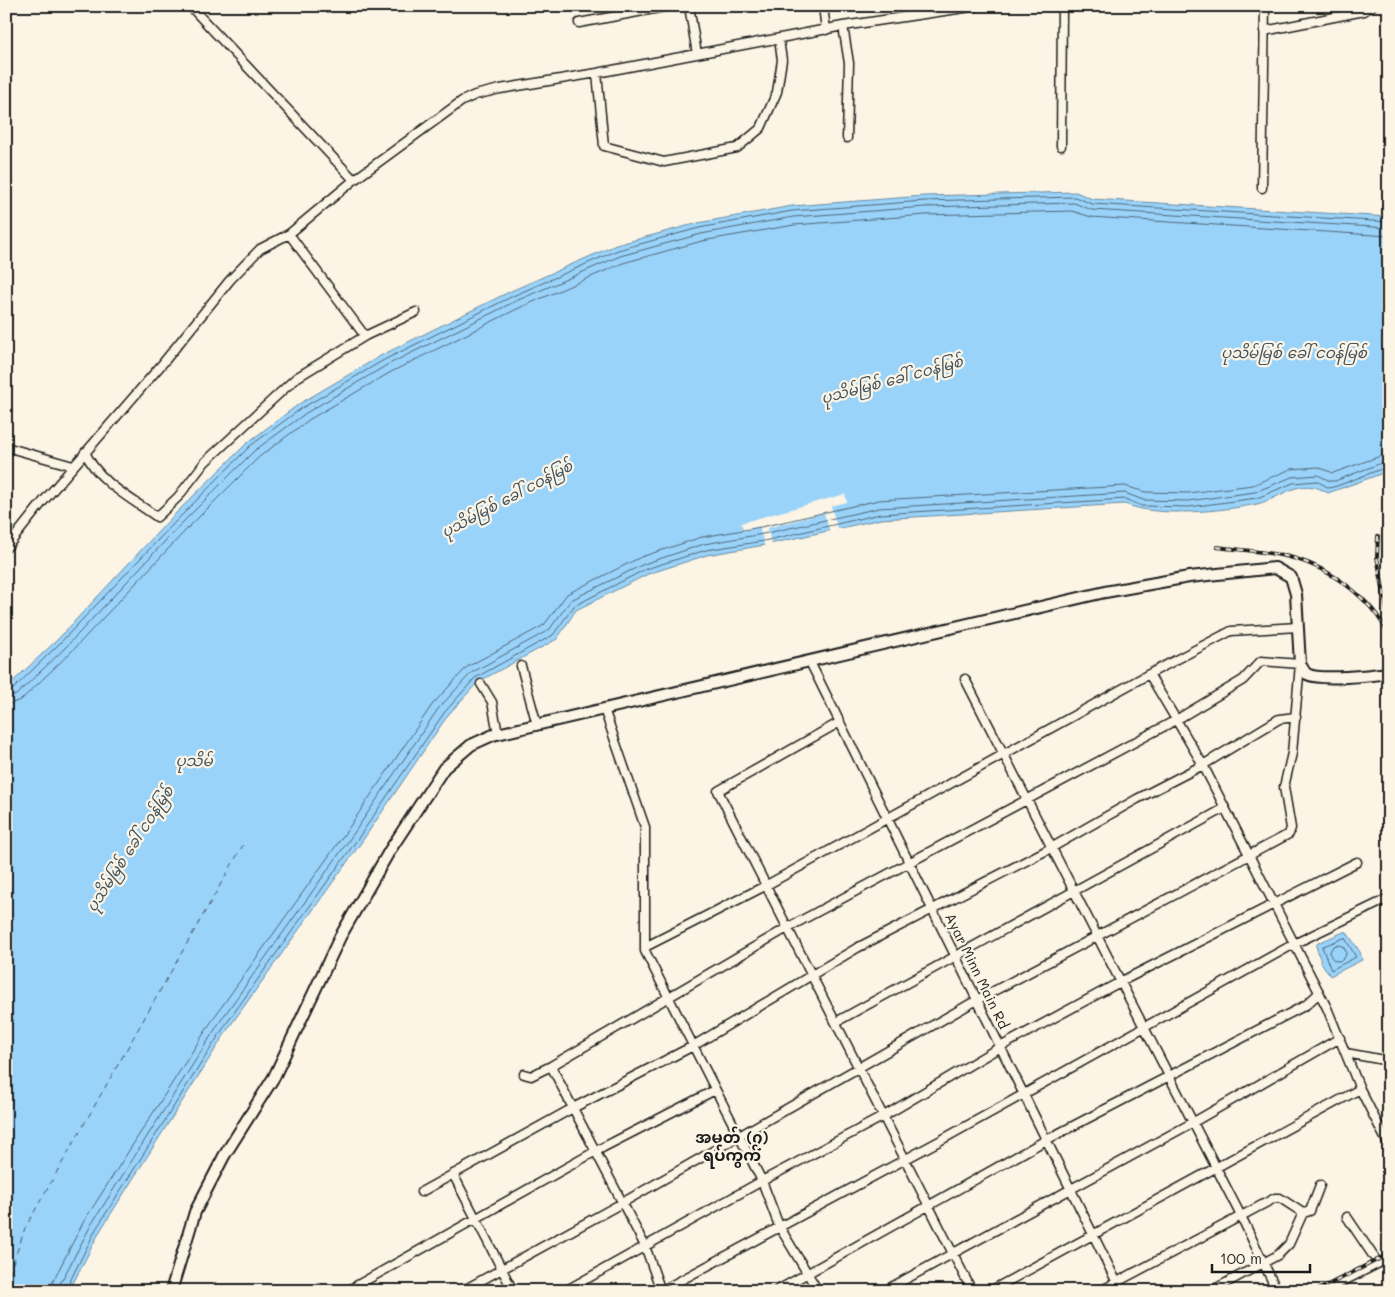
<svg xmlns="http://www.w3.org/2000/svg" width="1395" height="1297" viewBox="0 0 1395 1297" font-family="Mali,'Noto Sans Myanmar',sans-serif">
<rect width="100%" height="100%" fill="#fcf5e5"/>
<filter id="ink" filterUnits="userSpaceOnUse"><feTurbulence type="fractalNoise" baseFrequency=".02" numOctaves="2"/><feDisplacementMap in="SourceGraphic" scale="10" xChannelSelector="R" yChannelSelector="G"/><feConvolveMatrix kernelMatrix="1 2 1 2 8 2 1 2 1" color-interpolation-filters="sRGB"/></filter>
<g filter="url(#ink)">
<path fill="#9ad3fa" stroke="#688aa1" d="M1076,192L1092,199L1389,217V471L1328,493C1300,475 1283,498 1257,504C1222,511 1158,518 1125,504L881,519L765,545L707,555L648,574L576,610L557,639L478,682L448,715L363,840L230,1026L100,1231L69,1291H6V688L57,640L173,516L247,443L299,404L382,355L511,291L616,245L698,223L792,206L924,196Z
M1346,931L1360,952L1362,960L1330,976L1321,962L1316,946L1318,943Z"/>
<path fill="#fcf5e5" d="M845,494L847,502L831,506L838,531L830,533L824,513L767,528L772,546L765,548L759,526L744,531L741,523Z"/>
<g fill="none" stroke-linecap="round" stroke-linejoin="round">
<path stroke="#4e6575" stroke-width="1" d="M6,691L12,690L60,643L177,520L250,446L302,408L384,360L513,296L618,250L699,228L792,211L924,201L1075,197L1092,204L1389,222
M6,698L16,695L65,648L181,524L254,451L306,413L387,365L516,301L620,256L701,234L793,217L925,207L1074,203L1092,210L1389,228
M6,705L21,700L70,653L187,529L259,457L310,419L391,372L519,308L623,263L702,241L794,225L925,215L1072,211L1091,217L1389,236
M1345,938L1356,957L1331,970L1322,947Z
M1330 953a8 8 0 1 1 16 0a8 8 0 1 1-16 0Z
M51,1291L53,1281L84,1221L215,1016L348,829L432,705L467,667L544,625L567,594L641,557L702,537L761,527L879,500L1125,486L1145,492L1188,493L1253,485L1291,469L1318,467L1333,473L1389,453
M59,1291L60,1284L91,1225L221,1020L354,833L438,709L471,673L549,630L571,600L644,564L704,544L763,534L879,508L1125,493L1143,500L1188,501L1255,492L1292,477L1318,475L1330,481H1335L1389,460
M65,1291L96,1229L226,1024L359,837L444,713L475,678L553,635L574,606L646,569L706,550L764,541L880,514L1125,499L1142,506L1189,507L1257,498L1293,483L1317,481L1329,488L1337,486L1389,466"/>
<path stroke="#42535f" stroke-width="1" stroke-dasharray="6 5" stroke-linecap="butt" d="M6,1284L25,1228L243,845"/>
<defs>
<path id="minor" d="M190,6L354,180
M689,6L697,54
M823,6L826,30
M579,23L670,6
M843,26L849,63L847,138
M1264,31L1364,11L1372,6
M597,73L604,146L664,162L737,148L761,128L777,92L782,60L779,40
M1061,146L1062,6
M1262,188L1265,6
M289,234L365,336
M6,447L73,466
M85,452C98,482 132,499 157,517L178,497L205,462L296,378L365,336L416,312
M6,548L41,504L163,363L230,280L260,249L289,234L354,180L462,101L475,95L500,89L597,73L843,26L978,6
M810,662L1121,1291
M521,666L537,725
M1149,674L1203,765L1248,853L1327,1008L1360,1089L1389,1146
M965,679L1241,1216L1277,1291
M481,684L492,702L498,734
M604,709L645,827V951L762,1181L779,1226L818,1291
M840,722L718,791L972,1291
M645,947L765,886L1149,674L1231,631L1298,627
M836,1022L1225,808
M1346,1053L1389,1061
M524,1074L531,1076L551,1066L645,1246L661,1291
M453,1174L513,1291
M421,1192L573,1108L693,1046L857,948L1051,848L1137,799L1203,765L1279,719L1296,717
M1347,1217L1378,1263
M347,1291L596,1151L715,1090
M462,1291L622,1203L977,1000L1289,834L1291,828L1284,787L1292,753L1300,664L1261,661L1243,680L1176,720L787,928L551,1066
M565,1291L762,1181L884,1116L1000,1047L1120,982L1357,862
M661,1291L943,1139L1294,944L1389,898
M776,1291L1046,1140L1306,1005L1319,993
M884,1291L1192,1123L1340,1038
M990,1291L1360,1089
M1100,1291L1275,1198H1280L1303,1213L1310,1211L1320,1185
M1211,1291L1278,1255L1289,1244L1303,1213
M1324,1291L1389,1258"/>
<path id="tertiary" d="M171,1291L195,1212L224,1156L274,1077L340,937L390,850L444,768L471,745L493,735L1105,592L1189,577L1275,568L1291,577L1296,594L1300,664C1302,667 1304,672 1307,674C1319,681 1373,675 1389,673"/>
</defs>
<use href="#minor" stroke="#1c1c1c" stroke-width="11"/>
<use href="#tertiary" stroke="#1c1c1c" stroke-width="14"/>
<use href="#minor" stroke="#fcf5e5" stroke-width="8"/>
<use href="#tertiary" stroke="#fcf5e5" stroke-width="10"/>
<defs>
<path id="rail" d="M1378,536L1377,557L1389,620
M1217,547C1239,550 1263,551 1285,556C1326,565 1372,597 1389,636
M1316,1291L1389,1254"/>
</defs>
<use href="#rail" stroke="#1c1c1c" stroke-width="4"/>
<use href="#rail" stroke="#fcf5e5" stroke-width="2" stroke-dasharray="5.5" stroke-linecap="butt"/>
</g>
</g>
<g text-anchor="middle" stroke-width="4.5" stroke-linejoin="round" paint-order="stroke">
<g font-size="14" fill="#1c1c1c" stroke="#fcf5e5">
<text transform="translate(977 971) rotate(64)" y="5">Ayar Minn Main Rd</text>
</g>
<g font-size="15" font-style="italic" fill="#42535f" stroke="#fcf5e5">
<text x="1294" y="358">ပုသိမ်မြစ် ခေါ် ငဝန်မြစ်</text>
<text transform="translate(892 380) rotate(-15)" y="5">ပုသိမ်မြစ် ခေါ် ငဝန်မြစ်</text>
<text transform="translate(507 499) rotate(-28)" y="5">ပုသိမ်မြစ် ခေါ် ငဝန်မြစ်</text>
<text x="194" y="766">ပုသိမ်</text>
<text transform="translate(130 849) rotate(-57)" y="5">ပုသိမ်မြစ် ခေါ် ငဝန်မြစ်</text>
</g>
<g font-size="16" font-weight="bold" fill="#1c1c1c" stroke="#fcf5e5">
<text x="732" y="1143">အမှတ် (၇)<tspan x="732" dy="18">ရပ်ကွက်</tspan></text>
</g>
</g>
<rect width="1395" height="1297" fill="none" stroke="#fcf5e5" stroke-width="25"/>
<rect x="12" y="12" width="1370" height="1272" fill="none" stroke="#1c1c1c" stroke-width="2" filter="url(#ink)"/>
<path d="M1212 1264v8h98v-8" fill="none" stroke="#1c1c1c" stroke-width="2.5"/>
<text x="1220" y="1264" font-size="15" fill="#1c1c1c" stroke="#fcf5e5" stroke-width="4" paint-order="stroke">100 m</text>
</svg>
